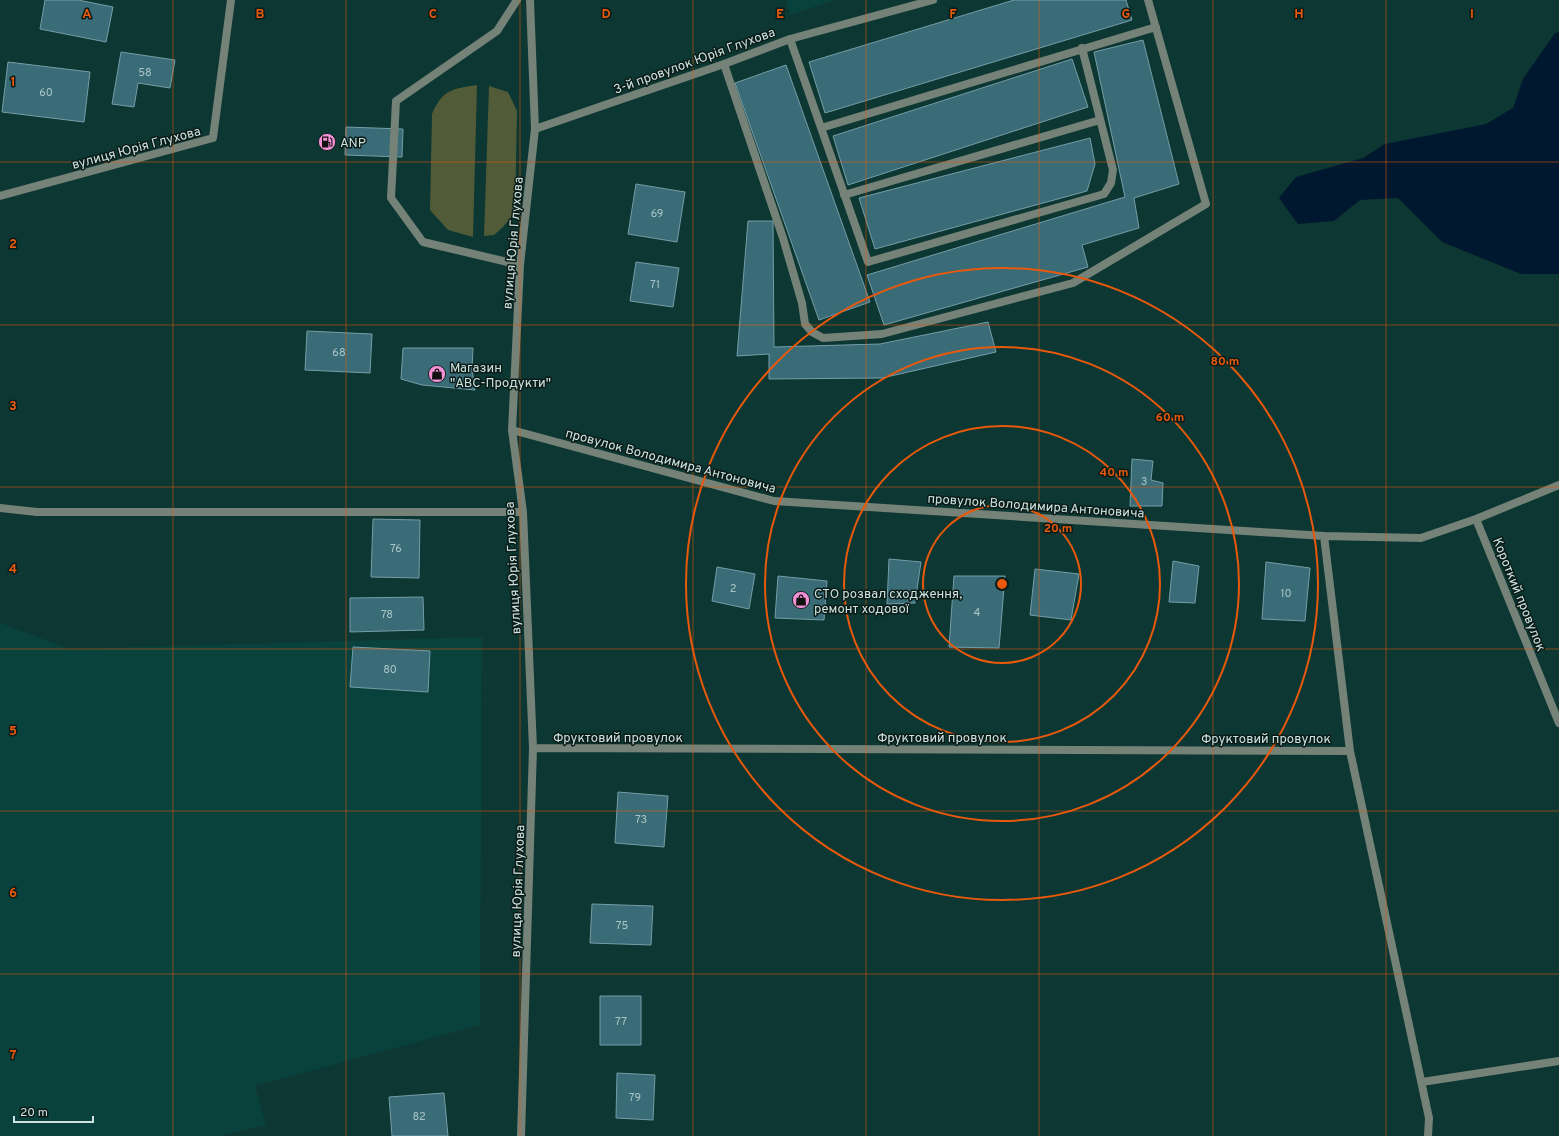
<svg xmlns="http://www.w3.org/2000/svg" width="1559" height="1136" viewBox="0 0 1559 1136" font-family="Overpass,sans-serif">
<rect width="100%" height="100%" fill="#0d3732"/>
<path fill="#09423c" d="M786,0H835L790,15Z
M0,623L70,649L482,637L480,1025L255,1086L266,1125L221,1136H0Z"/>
<path fill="#515b38" d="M477,85L473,237L448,230L430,210L432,114C443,89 452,89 477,85Z
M489,86L508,92L517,111L515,212L503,227L494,235L484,236Z"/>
<path fill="#00182f" d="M1559,32V274H1521L1442,242L1398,198L1360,200L1334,221L1298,224L1279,198L1296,177L1363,158L1385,144L1486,124L1513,108L1523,79L1555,33Z"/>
<path fill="#3a6c78" stroke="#759da7" d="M45,0H78L113,7L106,42L40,29Z
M1014,0H1126L1132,20L825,113L809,62Z
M1143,40L1179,184L1134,198L1139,228L1082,245L1088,267L884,325L867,275L1125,197L1094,52Z
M121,52L175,60L170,88L138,83L134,107L112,104Z
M1072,59L1088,107L848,185L833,136Z
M8,62L90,72L84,122L2,112Z
M786,65L870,302L819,320L735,83Z
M346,127L403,129L402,157L345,155Z
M1090,138L1095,164L1087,191L875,249L859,198Z
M636,184L685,192L677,242L628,234Z
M748,221H773L774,347L880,344L988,322L996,352L882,378L769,379V354L737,356Z
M636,262L679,268L673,307L630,301Z
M307,331L372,334L370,373L305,370Z
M403,348H473L472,369L475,390L422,385L401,379Z
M1132,459L1153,461L1151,480L1163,483L1162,506H1130Z
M373,519L420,520L419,578L371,577Z
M889,559L921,562L915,603L887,604Z
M1173,561L1199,566L1195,603L1169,602Z
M1266,562L1310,568L1305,621L1262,619Z
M717,567L755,574L749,609L712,601Z
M1035,569L1079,574L1071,620L1030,615Z
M778,576L827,581L824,620L775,618Z
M954,576H1005L999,648L949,647Z
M423,597L424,630L350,632V598Z
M353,647L430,651L428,692L350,687Z
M618,792L668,796L664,847L615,843Z
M592,904L653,906L651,945L590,943Z
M600,996H641V1045H600Z
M617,1073L655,1075L653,1120L616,1118Z
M444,1093L448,1136H392L389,1097Z"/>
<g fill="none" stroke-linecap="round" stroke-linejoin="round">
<path stroke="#758278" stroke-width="8" d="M517,0L497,31L396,101L391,198L423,242L520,265
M790,39L868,262L1104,194L1111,183L1113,170L1082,48
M724,64L783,238L802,303L805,324L812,332L823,338L882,334L1073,283L1206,204L1148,0
M821,128L1156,27
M844,195L1100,120"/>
<path stroke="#758278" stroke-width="8" d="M535,129L724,64L790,39L933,0
M0,196L213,138L231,0
M512,430L774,501L1324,536L1421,538L1476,519L1559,485
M0,508L37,512H523
M1476,519L1559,723
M1324,536L1350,751L1429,1118L1428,1136
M533,748L1350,751
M1422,1082L1559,1061
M521,1136L533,748L523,512L512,430L520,265L535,129L530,0"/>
</g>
<path fill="none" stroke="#e8590c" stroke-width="1" stroke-opacity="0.55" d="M173,0V1136M346,0V1136M520,0V1136M693,0V1136M866,0V1136M1039,0V1136M1213,0V1136M1386,0V1136M0,162H1559M0,325H1559M0,487H1559M0,649H1559M0,811H1559M0,974H1559"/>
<g fill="none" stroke="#e8590c" stroke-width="2">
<circle cx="1002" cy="584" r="79"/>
<circle cx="1002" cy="584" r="158"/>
<circle cx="1002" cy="584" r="237"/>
<circle cx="1002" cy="584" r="316"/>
</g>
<defs>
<symbol id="fuel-disc" viewBox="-11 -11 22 22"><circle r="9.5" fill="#f491d4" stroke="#0a1b18"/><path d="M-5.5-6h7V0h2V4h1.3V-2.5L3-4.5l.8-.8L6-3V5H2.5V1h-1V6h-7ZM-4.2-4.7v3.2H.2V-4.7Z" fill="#111"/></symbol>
<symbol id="shop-disc" viewBox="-11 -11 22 22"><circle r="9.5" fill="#f491d4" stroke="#0a1b18"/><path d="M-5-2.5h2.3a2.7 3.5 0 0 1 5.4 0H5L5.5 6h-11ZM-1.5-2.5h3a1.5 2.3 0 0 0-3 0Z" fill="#111"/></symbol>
</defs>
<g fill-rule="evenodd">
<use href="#fuel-disc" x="317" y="132" width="20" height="20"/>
<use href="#shop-disc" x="427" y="364" width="20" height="20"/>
<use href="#shop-disc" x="791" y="590" width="20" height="20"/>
</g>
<g text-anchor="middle" stroke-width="3" stroke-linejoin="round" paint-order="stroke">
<g font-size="11" fill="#a9c5c5">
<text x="145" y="76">58</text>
<text x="46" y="96">60</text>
<text x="657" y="217">69</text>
<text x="655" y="288">71</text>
<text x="339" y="356">68</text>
<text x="1144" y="485">3</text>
<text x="396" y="552">76</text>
<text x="733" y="592">2</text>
<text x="1286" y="597">10</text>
<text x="977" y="616">4</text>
<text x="387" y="618">78</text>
<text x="390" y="673">80</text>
<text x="641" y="823">73</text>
<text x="622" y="929">75</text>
<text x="621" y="1025">77</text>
<text x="635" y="1101">79</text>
<text x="419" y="1120">82</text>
</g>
<g font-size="13" fill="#cee3df" stroke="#0a1b18">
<text transform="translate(694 60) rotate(-20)" y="5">3-й провулок Юрія Глухова</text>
<text transform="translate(136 147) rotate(-15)" y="5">вулиця Юрія Глухова</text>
<text transform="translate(512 243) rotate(-85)" y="5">вулиця Юрія Глухова</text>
<text transform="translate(671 460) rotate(15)" y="5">провулок Володимира Антоновича</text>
<text transform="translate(1036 505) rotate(4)" y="5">провулок Володимира Антоновича</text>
<text transform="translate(512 568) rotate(-93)" y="5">вулиця Юрія Глухова</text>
<text transform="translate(1520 594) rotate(68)" y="5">Короткий провулок</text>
<text x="618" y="742">Фруктовий провулок</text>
<text x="942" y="742">Фруктовий провулок</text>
<text x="1266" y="743">Фруктовий провулок</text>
<text transform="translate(517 891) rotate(-88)" y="5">вулиця Юрія Глухова</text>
</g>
<g font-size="13" fill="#cee3df" stroke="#0a1b18" text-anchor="start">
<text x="340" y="147">ANP</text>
<text x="450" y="372">Магазин<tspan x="450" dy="15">"ABC-Продукти"</tspan></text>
<text x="814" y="598">СТО розвал сходження,<tspan x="814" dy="15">ремонт ходової</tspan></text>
</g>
</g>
<g font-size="13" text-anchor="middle" font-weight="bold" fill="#e8590c" stroke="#0a1b18" stroke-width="3" stroke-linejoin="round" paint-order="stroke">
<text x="87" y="18">A</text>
<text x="260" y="18">B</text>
<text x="433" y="18">C</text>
<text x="606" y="18">D</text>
<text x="780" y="18">E</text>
<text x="953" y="18">F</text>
<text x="1126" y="18">G</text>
<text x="1299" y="18">H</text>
<text x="1472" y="18">I</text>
<text x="13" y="86">1</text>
<text x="13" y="248">2</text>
<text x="13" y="410">3</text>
<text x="13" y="573">4</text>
<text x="13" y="735">5</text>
<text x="13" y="897">6</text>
<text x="13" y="1059">7</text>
</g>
<circle cx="1002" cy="584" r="6" fill="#e8590c" stroke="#0a1b18" stroke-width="2"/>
<g font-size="12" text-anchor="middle" font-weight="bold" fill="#e8590c" stroke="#0a1b18" stroke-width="3" stroke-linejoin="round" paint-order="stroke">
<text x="1225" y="365">80 m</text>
<text x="1170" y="421">60 m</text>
<text x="1114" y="476">40 m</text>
<text x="1058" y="532">20 m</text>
</g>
<path d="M14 1116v6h79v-6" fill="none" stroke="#cee3df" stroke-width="2"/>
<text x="20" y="1116" font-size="12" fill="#cee3df" stroke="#0a1b18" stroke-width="3" paint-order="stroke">20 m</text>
</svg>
